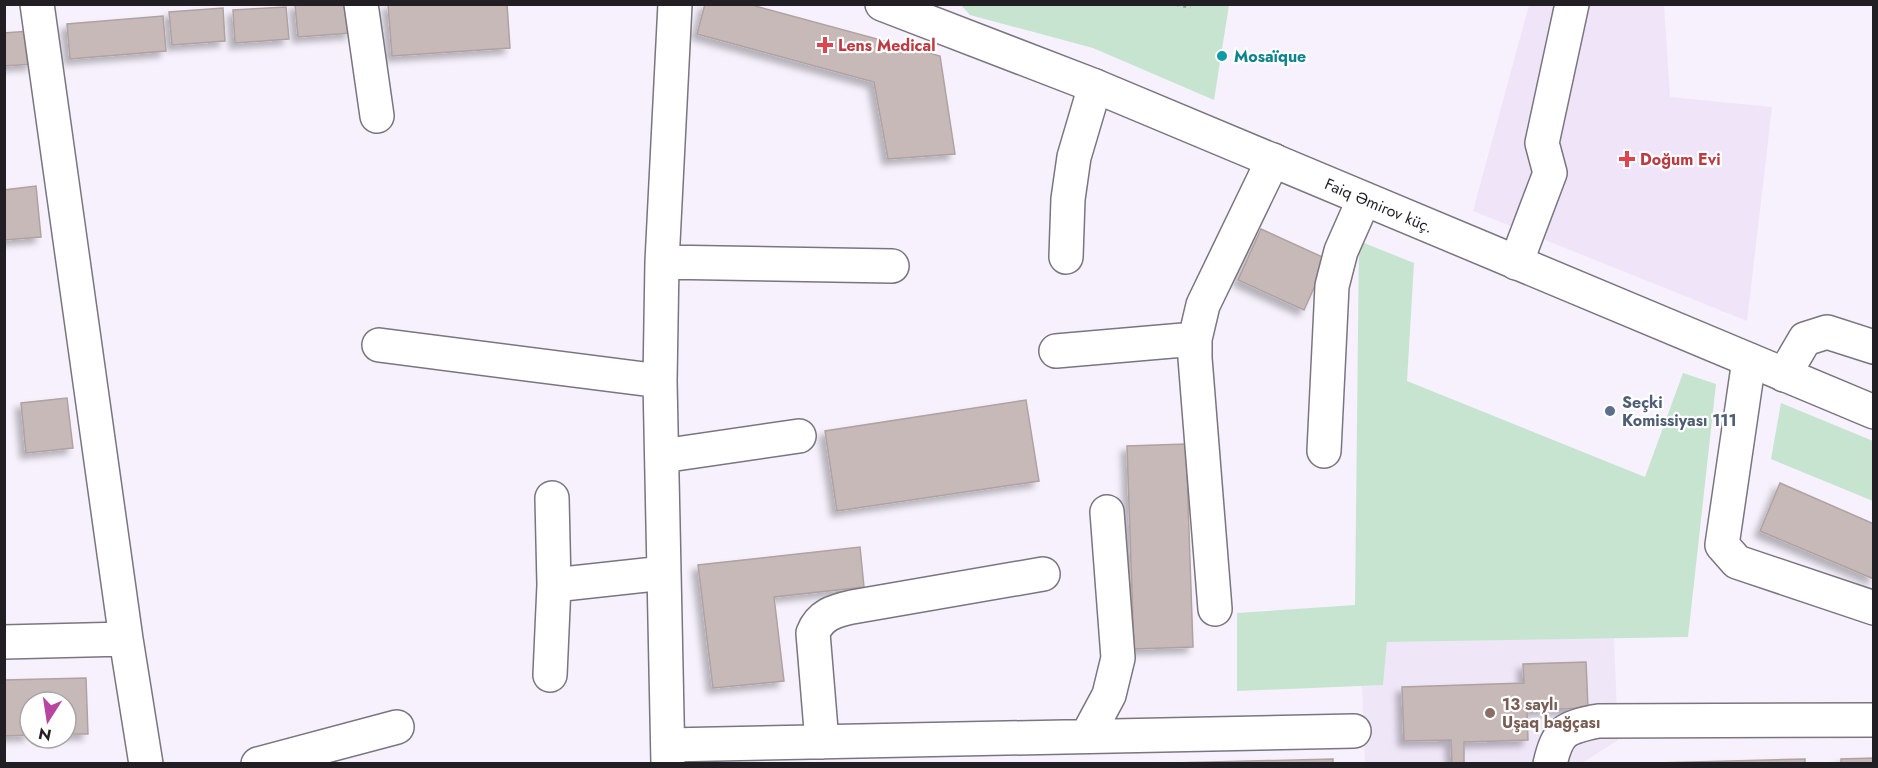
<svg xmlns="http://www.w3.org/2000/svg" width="1878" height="768" viewBox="0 0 1878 768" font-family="Jost,sans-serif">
<defs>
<filter id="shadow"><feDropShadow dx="-5.5" dy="5.5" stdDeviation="3" flood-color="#0004"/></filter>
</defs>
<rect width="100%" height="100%" fill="#f6f1fc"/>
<path fill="#efe6f8" d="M1614,638L1618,740L1582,763H1365L1362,686L1383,685L1387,642Z"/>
<path fill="#f0e4f9" d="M1529,5H1664L1670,97L1772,107L1747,321L1473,211Z"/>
<path fill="#c6e4cf" d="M961,5H1229L1214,100L1093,48L970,15Z
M1359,241L1414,263L1407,381L1645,477L1683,373L1716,384L1688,637L1387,642L1383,685L1237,691V613L1355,605Z
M1781,403L1873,441V501L1771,459Z"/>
<path fill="#c7b9b7" stroke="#afa2a0" stroke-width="1.5" filter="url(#shadow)" d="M295,4H349L351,33L298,37Z
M388,4H507L510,48L392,56Z
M705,4H748L940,56L955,154L888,159L874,82L697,34Z
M286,7L289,39L235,43L233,10Z
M223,8L225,41L172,45L169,12Z
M163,16L166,51L70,59L67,24Z
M30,31L33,64L4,66V33Z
M36,186L41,237L4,240V190Z
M1261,229L1327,259L1304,310L1238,280Z
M67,398L73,448L26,453L21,403Z
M1026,400L1039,481L837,511L825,431Z
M1186,444L1193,647L1134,649L1127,446Z
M1780,483L1874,524V579L1760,531Z
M860,547L864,587L774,597L784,681L713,688L698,565Z
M1586,662L1588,708L1527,710L1528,740L1464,742V764H1452L1451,740L1404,741L1402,687L1524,683L1523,664Z
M86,678L88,734H66V702H30V735L4,736V680Z
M1874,758V764H1841V759Z
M1333,759V764H1132Z
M1805,759V764H1617Z"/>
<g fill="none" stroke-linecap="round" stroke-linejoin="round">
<defs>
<path id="minor" d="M37,4L126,639L146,764
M361,4L377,116
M1066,257L1068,199L1074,157L1095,86
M662,262L892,266
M1516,263L1550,173L1542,143L1572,4
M379,345L660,381
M1056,351L1195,339
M1749,360L1722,545L1737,562L1874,608
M1784,375L1805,339L1827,332L1874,347
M1324,451L1332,286L1341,251L1364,199
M662,456L799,436
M554,585L664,573
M1215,609L1195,358V339L1203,305L1273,160
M4,642L126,639
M550,675L554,585L552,498
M1087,736L1109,695L1118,658L1107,512
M822,742L813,633C820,615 834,611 852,607L1043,574
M668,745L1354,731
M258,764L397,727
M668,764L660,381L662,262L675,4
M1550,764C1558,729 1566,728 1598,721L1874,720"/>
<path id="highway" d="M882,4L1095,86L1874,412"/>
</defs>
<use href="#minor" stroke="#7a757f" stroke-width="36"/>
<use href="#highway" stroke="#7a757f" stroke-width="36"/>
<path stroke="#a29ea6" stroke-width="4" stroke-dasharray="3 4.5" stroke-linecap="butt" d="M1176,4L1191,7"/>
<use href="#minor" stroke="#fff" stroke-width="33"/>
<use href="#highway" stroke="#fff" stroke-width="33"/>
</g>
<g fill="#e0444e" stroke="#fff" stroke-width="2">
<path d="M822 36h6v6h6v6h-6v6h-6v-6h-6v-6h6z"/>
<path d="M1624 150h6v6h6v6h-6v6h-6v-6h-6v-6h6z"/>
</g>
<circle fill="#0f9aa8" stroke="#fff" stroke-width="2" cx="1222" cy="56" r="6"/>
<circle fill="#5c6f8a" stroke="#fff" stroke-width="2" cx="1610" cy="411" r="6"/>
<circle fill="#8d6e63" stroke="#fff" stroke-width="2" cx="1490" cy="713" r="6"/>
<g text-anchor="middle" stroke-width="4.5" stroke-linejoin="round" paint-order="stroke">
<g font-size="16" font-weight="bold" fill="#be3a42" stroke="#fff" text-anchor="start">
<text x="838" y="51">Lens Medical</text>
<text x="1640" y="165">Doğum Evi</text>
</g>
<g font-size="16" font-weight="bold" fill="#0d838f" stroke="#fff" text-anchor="start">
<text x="1234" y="62">Mosaïque</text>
</g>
<g font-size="16" fill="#211f23" stroke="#fff">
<text transform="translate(1379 205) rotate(23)" y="6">Faiq Əmirov küç.</text>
</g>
<g font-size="16" font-weight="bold" fill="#4e5e75" stroke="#fff" text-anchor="start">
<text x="1622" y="408">Seçki<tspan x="1622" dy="18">Komissiyası 111</tspan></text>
</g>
<g font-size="16" font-weight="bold" fill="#785e54" stroke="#fff" text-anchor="start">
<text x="1502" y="710">13 saylı<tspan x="1502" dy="18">Uşaq bağçası</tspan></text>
</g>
</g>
<rect width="1878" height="768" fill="none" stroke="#211f23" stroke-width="12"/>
<g transform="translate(48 720) rotate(192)"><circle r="28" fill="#ffffff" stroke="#a6a5a7" stroke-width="1.5"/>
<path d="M0-4.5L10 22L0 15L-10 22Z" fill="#b8459f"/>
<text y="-9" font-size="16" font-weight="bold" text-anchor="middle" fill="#211f23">N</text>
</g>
</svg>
